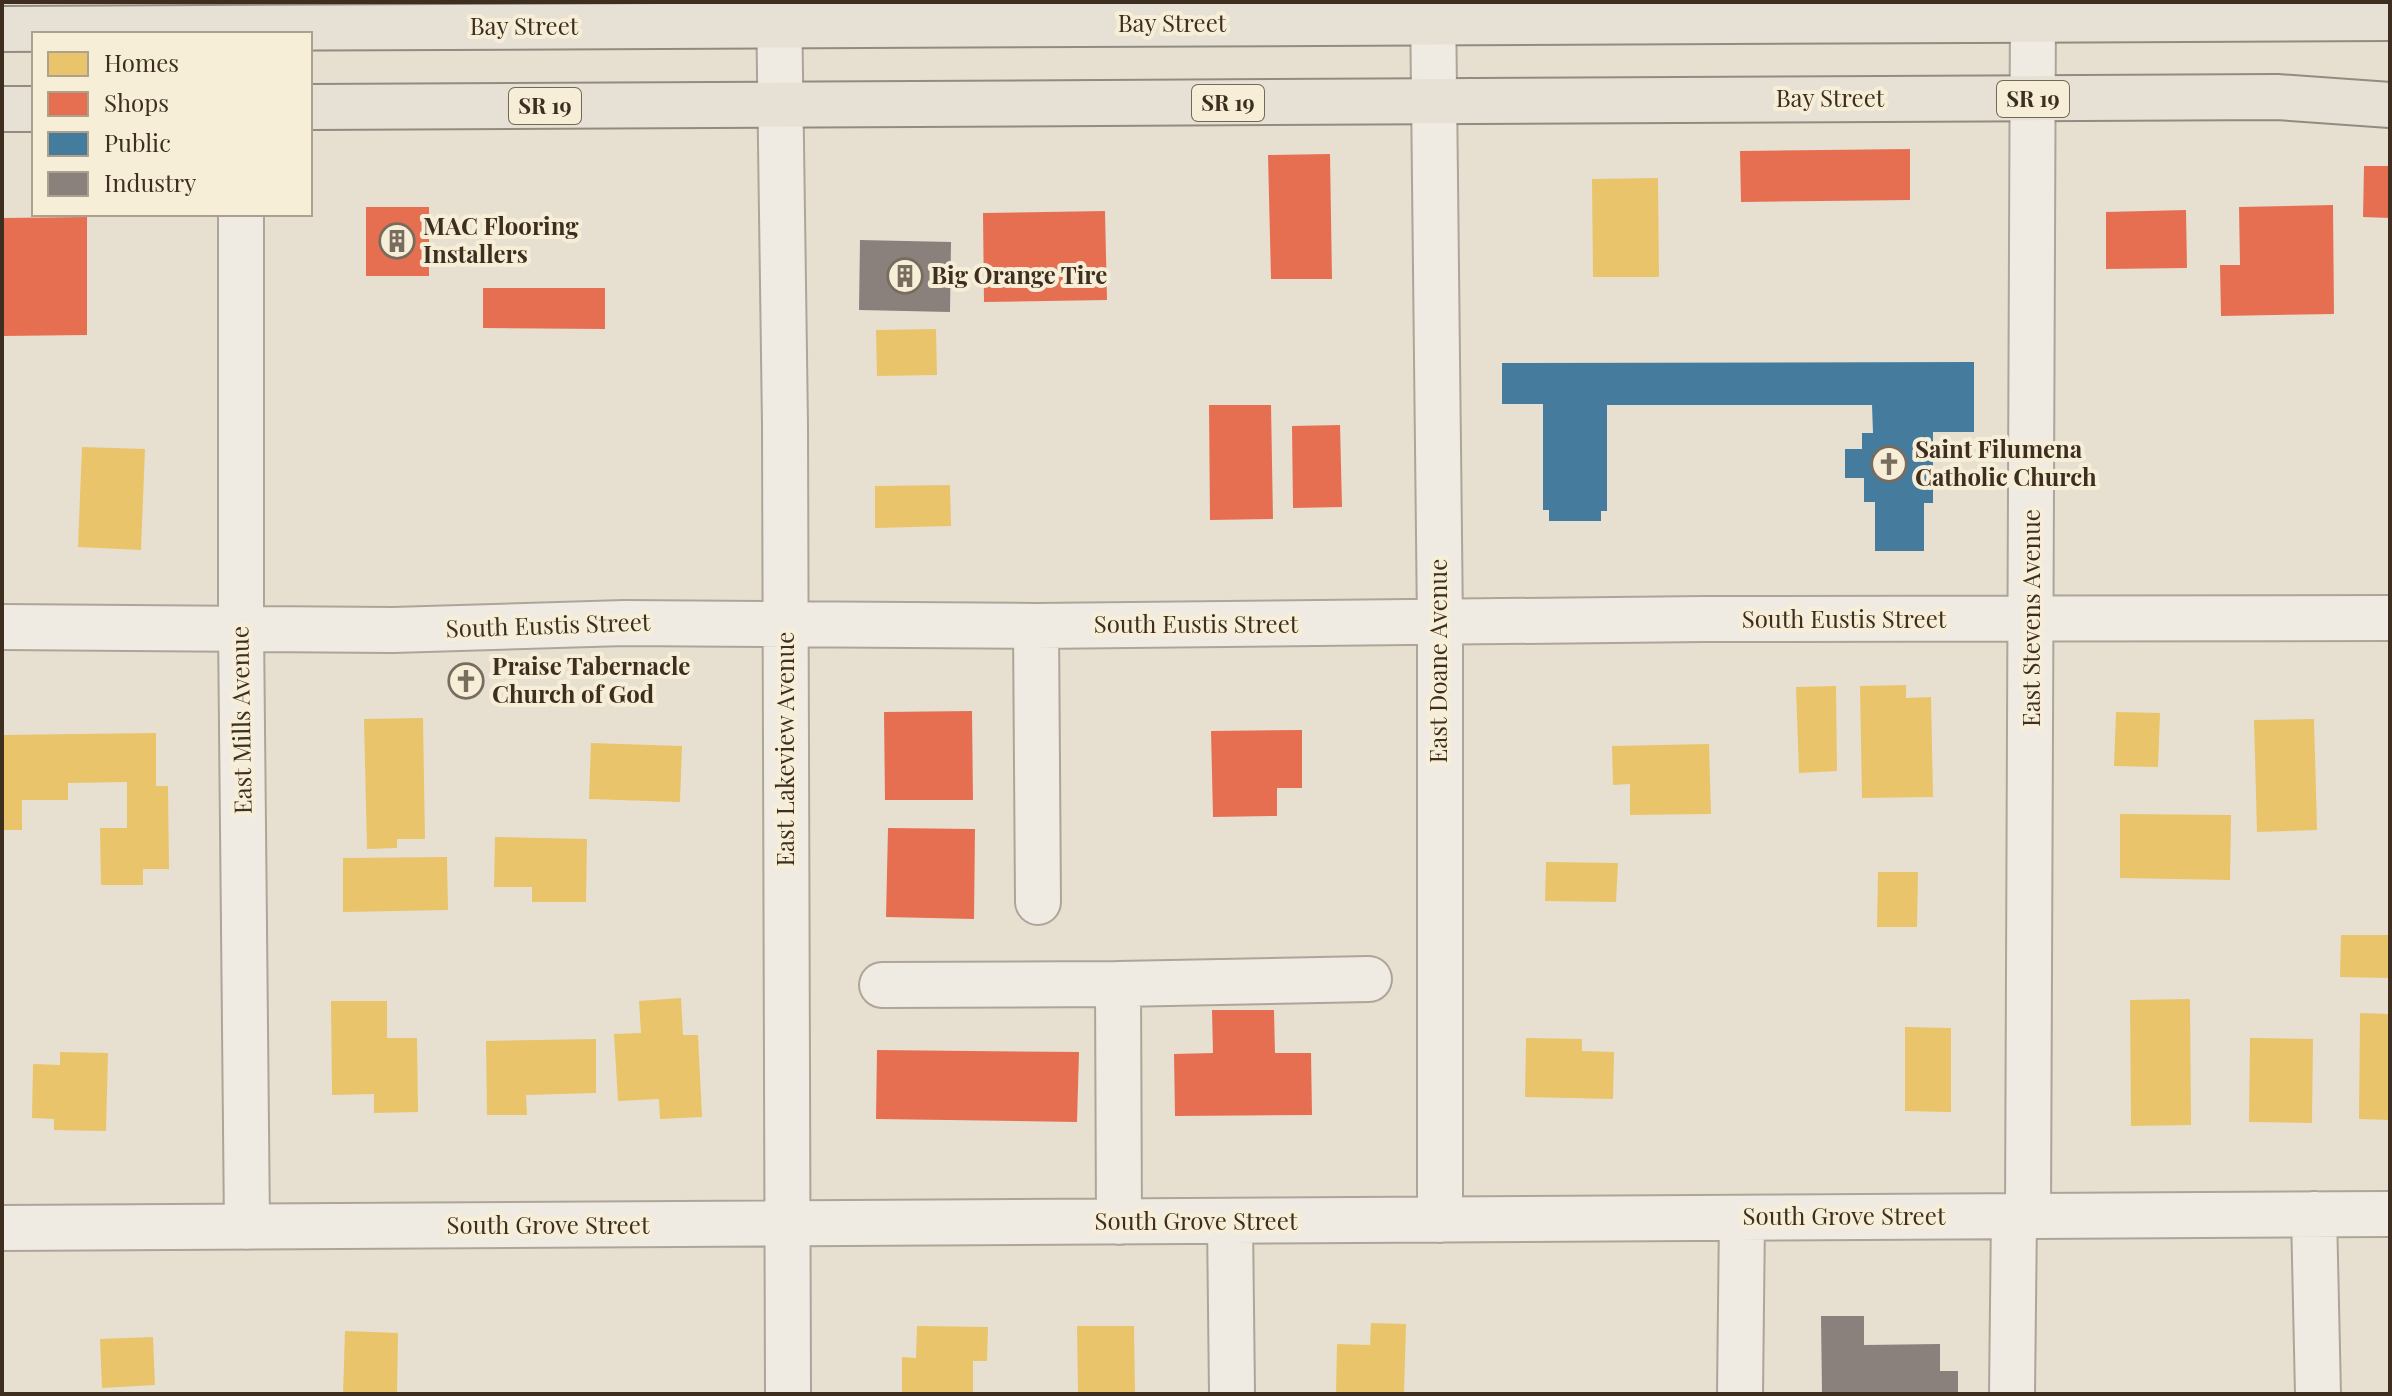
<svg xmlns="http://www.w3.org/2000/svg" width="2392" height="1396" viewBox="0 0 2392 1396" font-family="'Playfair Display',serif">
<rect width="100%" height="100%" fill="#e7e0d1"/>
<path fill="#e9c46a" d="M1658,178L1659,277H1593L1592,179Z
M936,329L937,375L877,376L876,330Z
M82,447L145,449L141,550L78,547Z
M950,485L951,526L875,528V486Z
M1906,685V698L1931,697L1933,797L1862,798L1860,686Z
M1836,686L1837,771L1799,773L1796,687Z
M2116,712L2160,713L2158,767L2114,766Z
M423,718L425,839H397V848L367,849L364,719Z
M2314,719L2317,830L2257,832L2254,720Z
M156,733V786H168L169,869H143V885H101L100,828H127V782L68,783V800H22V830H2V735Z
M591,743L682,746L680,802L589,799Z
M1709,744L1711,814L1630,815V784L1613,785L1612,746Z
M2120,814L2231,815L2230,880L2120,878Z
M495,837L587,839L586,902H532V887H494Z
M447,857L448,910L343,912V858Z
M1546,862L1618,863L1616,902L1545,901Z
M1878,872H1918L1917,927H1877Z
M2341,935H2390V978L2340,977Z
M681,998L683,1035H698L702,1117L660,1119L659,1099L618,1101L614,1034L641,1033L639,1001Z
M2190,999L2191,1125L2131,1126L2130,1000Z
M331,1001H387V1038H417L418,1112L374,1113V1094L332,1095Z
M2360,1013L2390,1014V1120L2359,1119Z
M1905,1027L1951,1028V1112L1905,1111Z
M1526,1038L1582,1039V1051L1614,1052L1613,1099L1525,1097Z
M2250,1038L2313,1039L2312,1123L2249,1122Z
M596,1039V1093L526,1095L527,1115H487L486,1041Z
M60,1052L108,1053L106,1131L54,1130V1119L32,1118L33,1064L60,1065Z
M1371,1323L1406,1324L1404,1394H1336L1337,1344L1370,1345Z
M917,1326L988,1327L987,1361H973V1394H902V1357L916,1358Z
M1077,1326H1134L1135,1394H1078Z
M345,1331L398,1333L397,1394H343Z
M153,1337L155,1385L102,1388L100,1339Z"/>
<path fill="#e76f51" d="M1910,149V200L1741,202L1740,151Z
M1330,154L1332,279H1271L1268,155Z
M2364,166H2390V218L2363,217Z
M2333,205L2334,314L2221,316L2220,265H2240L2239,207Z
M366,207H429V276H366Z
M2186,210L2187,268L2106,269V212Z
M1105,211L1107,300L984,302L983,213Z
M87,217V335L2,336V218Z
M483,288H605V329L483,328Z
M1209,405H1271L1273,519L1210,520Z
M1340,425L1342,507L1293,508L1292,426Z
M972,711L973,800H885L884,712Z
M1302,730V788H1277V816L1213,817L1211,731Z
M888,828L975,829L974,919L886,917Z
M1212,1010H1274L1275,1053H1311L1312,1115L1175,1116L1174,1054L1213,1053Z
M877,1050L1079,1052L1077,1122L876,1119Z"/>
<path fill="#457b9d" d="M1974,362V432H1933V503H1924V551H1875V502H1864V478H1845V449H1862V433H1873L1872,405H1607V511H1601V521H1549V510H1543V404H1502V363Z"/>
<path fill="#8a817c" d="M860,240L951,242L950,312L859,310Z
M1821,1316H1864V1345L1940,1344V1371H1958V1394H1822Z"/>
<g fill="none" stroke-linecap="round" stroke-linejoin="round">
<defs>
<path id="minor" d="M779,2L785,425L788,1394
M1433,2L1440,624V1220
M241,214V628L247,1227
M1036,626L1038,902
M2,627L393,630L624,623L1036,626L1704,619L2390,618
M882,985L1118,984
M2314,1214L2318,1394
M2028,1216L2033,2
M1119,1222L1118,984L1369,979
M1230,1222L1232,1394
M2,1228L2390,1214
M1740,1394L1742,1218
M2012,1394L2014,1216"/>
<path id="major" d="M2,29L2390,18
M310,107L2277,97L2390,105
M2,109H34"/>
</defs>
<use href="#minor" stroke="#ada599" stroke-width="48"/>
<use href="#major" stroke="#928b80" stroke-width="48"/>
<use href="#minor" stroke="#efebe3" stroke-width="44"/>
<use href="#major" stroke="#e6e1d4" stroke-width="44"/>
</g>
<defs>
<symbol id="building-ring" viewBox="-11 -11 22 22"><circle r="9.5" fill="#f7eed8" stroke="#786c5e" stroke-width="1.5"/><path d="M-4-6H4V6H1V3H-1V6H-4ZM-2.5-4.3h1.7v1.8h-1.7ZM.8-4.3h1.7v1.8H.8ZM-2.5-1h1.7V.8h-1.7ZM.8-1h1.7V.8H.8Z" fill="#786c5e"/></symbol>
<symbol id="church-ring" viewBox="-11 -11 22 22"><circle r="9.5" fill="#f7eed8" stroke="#786c5e" stroke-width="1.5"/><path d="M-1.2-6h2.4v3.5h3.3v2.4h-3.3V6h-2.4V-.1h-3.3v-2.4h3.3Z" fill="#786c5e"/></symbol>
</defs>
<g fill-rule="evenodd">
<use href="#building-ring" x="377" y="221" width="40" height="40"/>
<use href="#building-ring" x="885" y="256" width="40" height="40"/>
<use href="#church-ring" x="1869" y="444" width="40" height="40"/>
<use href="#church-ring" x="446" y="661" width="40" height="40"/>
</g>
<g text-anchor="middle" stroke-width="8" stroke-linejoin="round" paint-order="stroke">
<g fill="#f7eed8" stroke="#756857" stroke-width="2">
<rect x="1997" y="81" width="72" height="36" rx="6"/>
<rect x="1192" y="85" width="72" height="36" rx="6"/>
<rect x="509" y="88" width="72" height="36" rx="6"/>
</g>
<g font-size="22" font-weight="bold" fill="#3d2e20">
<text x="2033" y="107">SR 19</text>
<text x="1228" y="111">SR 19</text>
<text x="545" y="114">SR 19</text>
</g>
<g font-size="24" fill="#3d2e20" stroke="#f7eed8">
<text x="1172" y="32">Bay Street</text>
<text x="524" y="35">Bay Street</text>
<text x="1830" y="107">Bay Street</text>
<text transform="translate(2032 618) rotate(-90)" y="8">East Stevens Avenue</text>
<text x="1844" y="628">South Eustis Street</text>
<text x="1196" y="633">South Eustis Street</text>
<text transform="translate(548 626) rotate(-2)" y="8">South Eustis Street</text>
<text transform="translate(1439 661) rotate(-90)" y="8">East Doane Avenue</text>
<text transform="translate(242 720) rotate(-91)" y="8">East Mills Avenue</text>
<text transform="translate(786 749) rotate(-90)" y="8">East Lakeview Avenue</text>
<text x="1844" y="1225">South Grove Street</text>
<text x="1196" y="1230">South Grove Street</text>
<text x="548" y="1234">South Grove Street</text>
</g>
<g font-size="24" font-weight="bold" fill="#3d2e20" stroke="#f7eed8" text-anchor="start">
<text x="423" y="235">MAC Flooring<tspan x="423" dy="28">Installers</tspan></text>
<text x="931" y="284">Big Orange Tire</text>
<text x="1915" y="458">Saint Filumena<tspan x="1915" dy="28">Catholic Church</tspan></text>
<text x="492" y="675">Praise Tabernacle<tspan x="492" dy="28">Church of God</tspan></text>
</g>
</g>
<rect width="2392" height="1396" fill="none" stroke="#3d2e20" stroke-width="8"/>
<rect x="32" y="32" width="280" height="184" fill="#f7eed8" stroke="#ada18e" stroke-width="2"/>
<rect x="48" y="52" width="40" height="24" fill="#e9c46a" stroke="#ada18e" stroke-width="2"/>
<text x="104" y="72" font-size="24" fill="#3d2e20">Homes</text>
<rect x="48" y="92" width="40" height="24" fill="#e76f51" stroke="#ada18e" stroke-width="2"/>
<text x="104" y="112" font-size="24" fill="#3d2e20">Shops</text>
<rect x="48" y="132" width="40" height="24" fill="#457b9d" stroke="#ada18e" stroke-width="2"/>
<text x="104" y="152" font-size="24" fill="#3d2e20">Public</text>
<rect x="48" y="172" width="40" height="24" fill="#8a817c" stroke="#ada18e" stroke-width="2"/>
<text x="104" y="192" font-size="24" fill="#3d2e20">Industry</text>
</svg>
